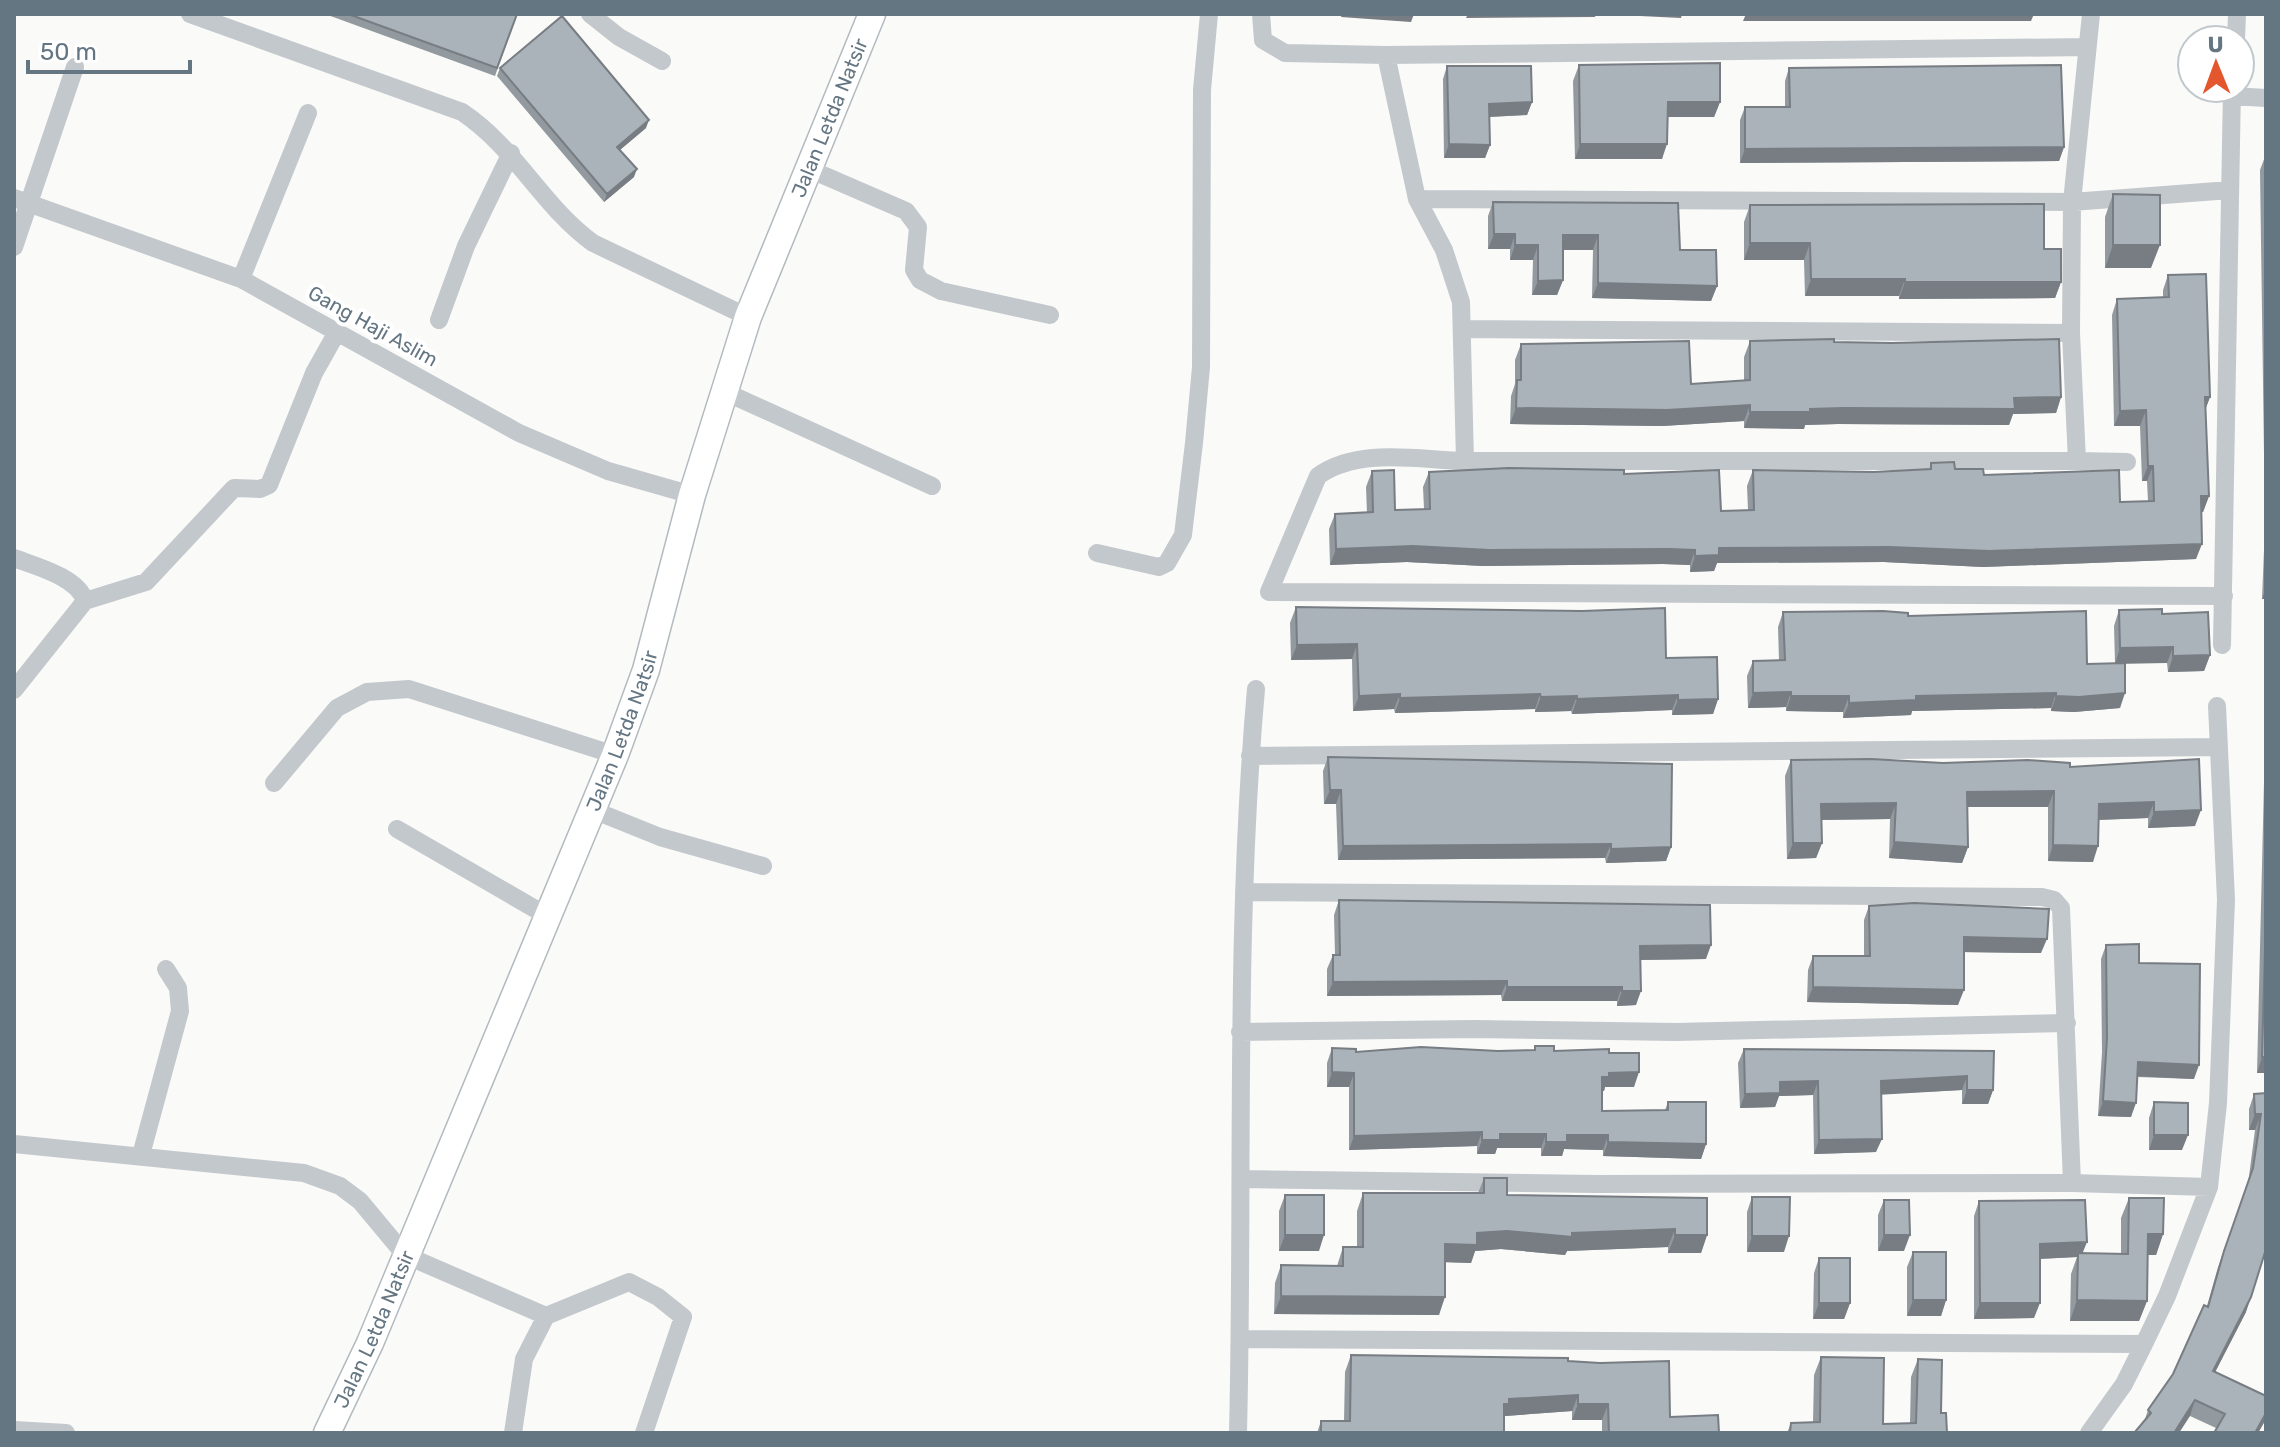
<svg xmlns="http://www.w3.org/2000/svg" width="2280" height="1447" viewBox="0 0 2280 1447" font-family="Rubik,sans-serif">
<rect width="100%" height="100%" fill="#fafaf8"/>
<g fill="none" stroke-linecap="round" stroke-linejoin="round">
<defs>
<g id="secondary">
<path id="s1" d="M327,1433L370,1343L615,755L646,670L692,495L748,317L872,14"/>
</g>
</defs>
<use href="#secondary" stroke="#b3babf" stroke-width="29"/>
<path stroke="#c3c8cc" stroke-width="18" d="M190,14L462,112C517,149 542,206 593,243L748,317
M590,14L619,37L662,61
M1261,14L1263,40L1285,53L1386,55L1417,199L1444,250L1461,302L1465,461C1418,460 1358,447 1318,476L1269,592L2224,596
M2236,40L2237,14
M1386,55L2087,47
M2232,96L2266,98
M809,169L906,211L918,227L914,270L920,280L941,291L1050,315
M14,198L241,279L519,433L608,471L692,495
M1417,199L2072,202L2230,190
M14,247L75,67
M241,279L308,113
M439,320L466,246L511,153
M1464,329L2071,333
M723,391L932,486
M1465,461H2077L2071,333L2072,202L2091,14
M2077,461L2127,462
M1097,553L1159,567L1167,563L1183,535L1194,443L1201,367L1202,90L1209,14
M14,558C35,566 78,577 85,601L14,690
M85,601L146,582L234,488L260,489L269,485L314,373L337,332
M2222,645L2232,88
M1250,756L2219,747
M274,783L337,708L367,692L409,689L615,755
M593,810L660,837L763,866
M397,829L549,917
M1245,892L2042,897L2054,900L2061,908L2072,1183
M1240,1032L1474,1029L1676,1032L2067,1023
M14,1144L304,1173L340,1186L360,1201L405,1255L546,1316L629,1282L658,1297L683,1317L644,1433
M141,1155L180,1011L178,988L166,969
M1241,1179L1596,1184L2072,1183L2209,1187
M1240,1339L2144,1344
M14,1430L66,1433
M513,1433L524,1359L546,1316
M1238,1433C1244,1185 1234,936 1256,689
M2089,1433L2124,1384L2144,1344L2167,1296L2209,1187L2218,1103L2226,900L2217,706"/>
<use href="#secondary" stroke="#fff" stroke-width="26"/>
</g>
<path fill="#929a9f" d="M325,14H517L495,76Z
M1579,65L1720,102L1714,117H1668L1662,159H1575L1573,81Z
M1447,66L1532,102L1527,115L1490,117V145L1485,158H1444L1443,79Z
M500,68L646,128L620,150L634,177L604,202L497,76Z
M1789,68L2064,147L2059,161L1740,163V120L1745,107H1785V81Z
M2266,154V599H2262L2265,525L2260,170Z
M2113,194L2151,268H2105V217Z
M1493,202L1680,250L1717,286L1711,301L1592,298L1593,250H1563V280L1557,295H1532L1533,260H1510V249H1488V216Z
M1750,205L2044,249L2061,282L2055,298L1899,299V296H1805L1804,260H1744V222Z
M2168,275L2210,397L2205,410L2209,496L2203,512H2201L2196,559L1983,567L1884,562L1717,563L1714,571L1690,572V565L1663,564L1483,566L1407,562L1330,565L1329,529L1335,514L1367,513L1366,487L1372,471L1395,510L1424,509L1423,487L1429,472L1624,474L1721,511L1748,510L1747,486L1753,470L1874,472L1929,470L1931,463L1984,475L2120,502L2148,501L2147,481H2142L2140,426H2114L2112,315L2117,299L2163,297V290Z
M1750,341L1834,342L2061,397L2056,413L2013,414L2009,425L1838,424L1805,425L1804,429L1744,428V421L1662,426L1510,424L1511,396L1515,384V360L1521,344L1691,384L1744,380V357Z
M1296,607L1666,658L1718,699L1713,714L1672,715V710L1572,714L1571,711L1535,712V709L1395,713L1394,709L1353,711L1352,659L1291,660L1290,623Z
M2119,610L2162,614L2210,655L2204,671L2168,672L2167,663H2125L2120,708L2074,712L2051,711V708L1912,711L1911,715L1843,718V712L1786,711V707L1748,708L1747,676L1753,661L1779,660L1778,627L1783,612L1908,616L2087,664L2115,663L2114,626Z
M2266,737V1073H2257L2265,740Z
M1328,757L1671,847L1666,861L1606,863L1605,858L1338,860L1336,804H1324L1323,771Z
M2199,759L2195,826L2148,828V818L2099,820L2093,862L2048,861V807L2027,806L1967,807L1968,847L1962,863L1889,858L1890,819L1821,820L1822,843L1816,858L1787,859L1785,776L1791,760L2070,767Z
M1339,900L1706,959L1640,960L1636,1005L1617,1006V1001H1502L1501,995L1327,996V969L1333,955H1335L1334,915Z
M1869,906L2041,953L1964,952L1958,1005L1807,1002L1808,970L1813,956H1864V920Z
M2106,945L2139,963L2194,1079L2137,1077L2131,1117L2098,1116L2102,1052L2101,959Z
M1535,1046L1554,1051L1609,1053L1634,1087H1605L1604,1091H1602V1111L1665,1110L1668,1102L1706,1144L1701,1159L1603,1156V1150L1564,1149L1562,1156H1541V1148H1497L1495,1154H1477V1146L1349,1150V1087H1327V1063L1332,1048L1356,1052L1498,1051L1534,1050Z
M1744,1049L1994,1051L1993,1090L1988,1104H1962V1090L1881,1094L1876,1152L1814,1154L1813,1095L1779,1096L1775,1107L1740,1108L1738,1063Z
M2266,1093L2246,1312L2215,1372L2266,1396V1419L2258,1433L2216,1428L2190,1416L2144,1422L2148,1410L2173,1374L2207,1306L2218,1267L2248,1184L2255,1130H2249V1109L2254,1094Z
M2154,1102L2182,1150H2149V1118Z
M1484,1178L1507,1195L1707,1235L1701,1253H1668V1247L1567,1251L1565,1255L1501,1249L1475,1251L1471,1263L1445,1262L1439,1315L1274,1314L1275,1283L1281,1265L1337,1266L1343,1247H1357V1211L1363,1193H1478Z
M1285,1195L1319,1251H1279V1211Z
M1752,1197L1784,1252H1747V1212Z
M2129,1198L2163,1234L2156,1255H2147V1301L2139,1321H2070L2071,1274L2077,1257L2040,1259L2034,1318L1974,1319V1216L1979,1201L2083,1253L2121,1254V1218Z
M1884,1200L1904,1251H1878V1215Z
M1913,1252L1946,1300L1941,1316H1907V1267Z
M1819,1258L1850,1303L1844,1319H1813L1814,1273Z
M1351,1355L1568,1361L1670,1417L1719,1433H1602V1420H1572V1411L1505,1416L1504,1433H1317L1321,1421H1344L1345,1372Z
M1821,1357L1883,1424L1910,1423L1911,1377L1918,1359L1941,1413L1947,1433H1787L1791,1423H1813L1814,1375Z"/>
<path fill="#777d82" d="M1342,14H1414L1411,22L1341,17Z
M1468,14H1596L1595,17L1466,18Z
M1641,14H1682L1681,18L1640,16Z
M1746,14H2034L2031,21H1743Z
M1532,102L1527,115L1485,117L1489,104Z
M1668,102H1720L1714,117H1662Z
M649,120L646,128L615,154L617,147Z
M1449,144L1490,145L1485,158H1444Z
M1580,144H1667L1662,159H1575Z
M2064,147L2059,161L1740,163L1745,149Z
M637,169L634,177L604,202L607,194Z
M1494,234H1515L1510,249H1488Z
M1563,235H1598L1593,250H1557Z
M1750,243H1810L1804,260H1744Z
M1515,245H1538L1533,260H1510Z
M2113,245H2160L2151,268H2105Z
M1811,279H1905L1899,296H1805Z
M1563,280L1557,295H1532L1538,281Z
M1905,282H2061L2055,298L1899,299Z
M1598,283L1717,286L1711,301L1592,298Z
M2061,397L2056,413L2013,414L2009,425L1838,424L1805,425L1804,429L1744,428L1750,412Z
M2205,397H2210L2204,413Z
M1750,405L1744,421L1662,426L1510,424L1516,408Z
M2146,410L2140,426H2114L2120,411Z
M2148,466H2153L2147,481H2142Z
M2201,496H2209L2203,512H2195Z
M2202,544L2196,559L1983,567L1884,562L1717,563L1714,571L1690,572L1695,556L1719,548Z
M1413,546L1669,549L1695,550L1690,565L1663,564L1483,566L1407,562L1330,565L1336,549Z
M2266,588V599H2262Z
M1357,644L1352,659L1291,660L1297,645Z
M2173,647L2167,663L2115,664L2120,648Z
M2210,655L2204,671L2168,672L2173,656Z
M1791,692L1786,707L1748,708L1753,693Z
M2056,693L2051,708L1912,711L1911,715L1843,718L1849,703L1916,696Z
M2125,693L2120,708L2074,712L2051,711L2056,696Z
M1400,694L1394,709L1353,711L1359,696Z
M1540,694L1535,709L1395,713L1400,698Z
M1678,695L1672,710L1572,714L1577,699Z
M1577,696L1571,711L1535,712L1541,697Z
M1791,696H1849L1843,712L1786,711Z
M1718,699L1713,714L1672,715L1678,700Z
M1330,790H1341L1336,804H1324Z
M2033,790L2054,791L2048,807H1961L1967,792Z
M2154,802L2148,818L2093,820L2099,804Z
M1896,803L1890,819L1815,820L1821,804Z
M2201,810L2195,826L2148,828L2154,812Z
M1894,842L1968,847L1962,863L1889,858Z
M1793,843H1822L1816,858L1787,859Z
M1611,844L1605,858L1338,860L1343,846Z
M2053,845L2098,846L2093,862L2048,861Z
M1671,847L1666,861L1606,863L1611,849Z
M1964,937L2047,939L2041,953L1958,952Z
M1711,945L1706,959L1635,960L1640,946Z
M1507,981L1501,995L1327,996L1333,982Z
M1507,987H1622L1617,1001H1502Z
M1813,987L1964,990L1958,1005L1807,1002Z
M1622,991H1641L1636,1005L1617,1006Z
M2262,1057H2266V1073H2257Z
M2138,1062L2199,1065L2194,1079L2133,1076Z
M1332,1072L1354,1073L1349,1087H1327Z
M1639,1072L1634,1087H1605L1604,1091H1597L1602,1077L1609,1073Z
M1967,1076L1962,1090L1876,1095L1881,1081Z
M1818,1081L1813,1095L1779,1096L1775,1107L1740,1108L1745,1094L1780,1082Z
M1967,1090H1993L1988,1104H1962Z
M2103,1101L2136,1103L2131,1117L2098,1116Z
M2255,1114H2261L2255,1130H2249Z
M1482,1132L1477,1146L1349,1150L1354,1136Z
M1500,1134H1546L1541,1148H1497L1495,1154H1477L1482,1140Z
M1567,1135H1608L1603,1150L1564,1149L1562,1156H1541L1546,1142Z
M2154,1135H2188L2182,1150H2149Z
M1882,1139L1876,1152L1814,1154L1819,1140Z
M1608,1142L1706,1144L1701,1159L1603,1156Z
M1675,1229L1668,1247L1567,1251L1565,1255L1501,1249L1475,1251L1471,1263L1439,1262L1445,1244L1477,1233L1507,1231L1572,1233Z
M2148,1234H2163L2156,1255H2140Z
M1285,1235H1324L1319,1251H1279Z
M1675,1235H1707L1701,1253H1668Z
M1884,1235H1910L1904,1251H1878Z
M1752,1236H1789L1784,1252H1747Z
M2087,1242L2081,1257L2078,1253L2077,1257L2035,1259L2040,1244Z
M1281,1296L1445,1297L1439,1315L1274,1314Z
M2251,1297L2246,1312L2208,1386L2213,1371Z
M1913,1300H1946L1941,1316H1907Z
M2077,1300L2147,1301L2139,1321H2070Z
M1819,1303H1850L1844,1319H1813Z
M1980,1303H2040L2034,1318L1974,1319Z
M1578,1395L1572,1411L1505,1416L1503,1421L1504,1404L1509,1399Z
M2195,1400L2190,1416L2179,1433H2174Z
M1578,1404H1608L1602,1420H1572Z
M2266,1413V1419L2258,1433H2255Z"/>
<path fill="#aab3b9" stroke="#777d82" stroke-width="2" d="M348,14H517L497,68Z
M562,16L649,120L617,147L637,169L607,194L500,68Z
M1720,63V102H1668L1667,144H1580L1579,65Z
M2061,65L2064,147L1745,149V107H1790L1789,68Z
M1447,66H1531L1532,102L1489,104L1490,145L1449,144Z
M2113,194L2160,195V245H2113Z
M1493,202L1678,203L1680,250H1716L1717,286L1598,283V235H1563V280L1538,281V245H1515V234H1494Z
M2044,204V249H2061V282H1905V279H1811L1810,243H1750V205Z
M2206,274L2210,397H2205L2209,496H2201L2202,544L1989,551L1890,547L1719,548V555L1695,556V550L1669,549L1489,550L1413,546L1336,549L1335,514L1373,512L1372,471L1394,470L1395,510L1430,509L1429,472L1509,468L1624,470V474L1719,470L1721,511L1754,510L1753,470L1874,472L1931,469V463L1954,462L1955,469H1983L1984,475L2119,470L2120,502L2154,501L2153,466H2148L2146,410L2120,411L2117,299L2169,297L2168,275Z
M1834,339V342L1892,343L2059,339L2061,397L2014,398L2015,409L1844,408L1810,409V412H1750V405L1667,410L1516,408L1517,380H1521V344L1689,341L1691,384L1750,380V341Z
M1296,607L1582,611L1665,608L1666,658L1717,657L1718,699L1678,700V695L1577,699V696L1541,697L1540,694L1400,698V694L1359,696L1357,644L1297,645Z
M2162,609V614L2208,612L2210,655L2173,656V647L2120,648L2119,610Z
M1883,611L1908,613V616L2086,611L2087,664L2125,663V693L2079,697L2056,696V693L1916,696V700L1849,703V696H1791V692L1753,693V661L1785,660L1783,612Z
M1328,757L1672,764L1671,847L1611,849V844L1343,846L1341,790H1330Z
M1871,759L1943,763L2028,760L2070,763V767L2199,759L2201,810L2154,812V802L2099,804L2098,846L2053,845L2054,791L1967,792L1968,847L1894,842L1896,803L1821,804L1822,843H1793L1791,760Z
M1339,900L1710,905L1711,945L1640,946L1641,991H1622V987H1507V981L1333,982V955H1340Z
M1914,903L2049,909L2047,939L1964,937V990L1813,987V956H1870L1869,906Z
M2266,912V1057H2262Z
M2139,944V963L2200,964L2199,1065L2138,1062L2136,1103L2103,1101L2107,1038L2106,945Z
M1535,1046H1554V1051L1609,1049V1053H1639V1072L1609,1073V1077H1602V1111L1668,1110V1102H1706V1144L1608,1142V1135H1567V1142H1546V1134H1500V1140H1482V1132L1354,1136V1073L1332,1072V1048L1356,1049V1052L1421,1047L1498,1051L1535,1050Z
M1744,1049L1994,1051L1993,1090H1967V1076L1881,1081L1882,1139L1819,1140L1818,1081L1780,1082V1093L1745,1094Z
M2266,1093V1249L2251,1297L2213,1371L2266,1396V1413L2255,1433H2214L2225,1414L2195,1400L2174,1433H2134L2151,1413L2148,1410L2173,1374L2204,1305L2208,1307L2224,1251L2253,1168L2261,1114H2255L2254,1094Z
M2154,1102L2188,1103V1135H2154Z
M1484,1178H1507V1195L1707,1198V1235H1675V1229L1572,1233V1237L1507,1231L1477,1233V1245L1445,1244V1297L1281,1296V1265L1343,1266V1247H1363V1193H1484Z
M1285,1195H1324V1235H1285Z
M1752,1197H1790L1789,1236H1752Z
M2129,1198H2164L2163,1234H2148L2147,1301L2077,1300L2078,1253L2128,1254Z
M1884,1200H1909L1910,1235H1884Z
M2085,1200L2087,1242L2040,1244V1303H1980L1979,1201Z
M1913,1252H1946V1300H1913Z
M1819,1258H1850V1303H1819Z
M1351,1355L1568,1358V1361L1600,1363L1669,1361L1670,1417L1718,1415L1719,1433H1609L1608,1404H1578V1395L1509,1399V1404H1504V1433H1321V1421H1350Z
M1821,1357L1884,1358L1883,1424L1916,1423L1918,1359L1942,1360L1941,1413H1946L1947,1433H1790L1791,1423L1820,1422Z"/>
<g text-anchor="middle" stroke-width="8" stroke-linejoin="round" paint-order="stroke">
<g font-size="20" fill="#657683" stroke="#fff">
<text dy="7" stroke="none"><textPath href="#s1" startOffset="1410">Jalan Letda Natsir</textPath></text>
<text transform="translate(373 326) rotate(29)" y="7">Gang Haji Aslim</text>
<text dy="7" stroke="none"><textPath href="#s1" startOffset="762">Jalan Letda Natsir</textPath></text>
<text dy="7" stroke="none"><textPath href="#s1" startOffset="114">Jalan Letda Natsir</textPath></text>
</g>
</g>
<rect width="2280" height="1447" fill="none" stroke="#657683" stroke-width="32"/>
<g transform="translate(2216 64) rotate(359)"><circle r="38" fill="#ffffff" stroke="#c1c8cd" stroke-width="2"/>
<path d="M0-6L14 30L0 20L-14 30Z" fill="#e4572e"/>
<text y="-12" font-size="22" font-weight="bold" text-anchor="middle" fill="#657683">U</text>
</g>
<path d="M28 60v12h162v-12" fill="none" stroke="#657683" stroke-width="4"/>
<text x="40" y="60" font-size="24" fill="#657683" stroke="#ffffff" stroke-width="6" paint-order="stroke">50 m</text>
</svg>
